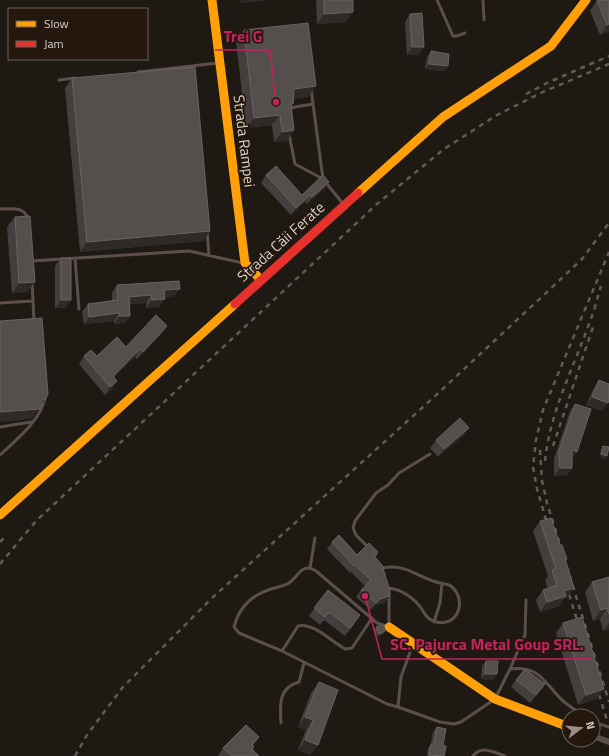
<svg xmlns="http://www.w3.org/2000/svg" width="609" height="756" viewBox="0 0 609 756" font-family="'Titillium Web',sans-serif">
<rect width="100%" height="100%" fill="#1f1913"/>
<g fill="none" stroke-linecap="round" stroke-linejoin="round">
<path stroke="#5c4e4b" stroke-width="3" d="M437,0L453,36H457L465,33
M483,0L484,20
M138,72L218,63
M59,80L75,78
M311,89L323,179
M289,108L313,104
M289,134L295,164L323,179L344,205
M0,209C12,209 24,206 28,219
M207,230L209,255
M75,258L79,309
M31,261L189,251L243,263
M32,281L34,321
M0,303L33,301
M0,427L31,422
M0,455C16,440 41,420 45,398
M369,548L356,535L353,528L355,521L376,493L388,485L399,473L430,454
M310,568L315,538
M382,568C404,563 416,576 436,582C441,584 446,583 451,586C469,601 456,630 434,621C427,619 425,614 421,608C414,598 401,589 388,588
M372,618L352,648L345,649L342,647C330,640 312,622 298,626L282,651L387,704L398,707L401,677L413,644
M434,622L440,603L442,583
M282,651L239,633L234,627C239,607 252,595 271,589C277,587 284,586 289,583C299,576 302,562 316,571L377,623L389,627V594
M510,669L525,635L526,600
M398,707L440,722L454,724L461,722L495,699L510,669C537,665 544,681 559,697C566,705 576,710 584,716
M593,722L609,727
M281,723C280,705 278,688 299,682L304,663
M473,756C482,745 494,752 505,756"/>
<path stroke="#5c4e4b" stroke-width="6" d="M593,736L609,742"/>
<path stroke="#ff9f0a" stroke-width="9" d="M212,0L245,263L261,280
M358,193L443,117L551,46L586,0
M0,515L235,304
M389,627L495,699L569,727"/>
<path stroke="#e5322d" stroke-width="9" d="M235,304L358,193"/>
<path stroke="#635a57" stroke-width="2.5" stroke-dasharray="5 5" stroke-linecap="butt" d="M526,94L547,83L609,56
M553,446L594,324
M540,450L542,481L547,503L609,702
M545,461C550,412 573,369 589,324C594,312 597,299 601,286
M549,530L537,489L533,467L536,440L543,410L609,252
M0,542L6,536
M0,564L36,521L377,204L444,149L497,115L543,92L609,64
M566,585L580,629
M596,685L607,720
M75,756L87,735L123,687L212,598L434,397L547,292L582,259L609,223"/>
</g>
<path fill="#443f3e" d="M316,0H353L346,22L317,24Z
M597,0H609V32L600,35L590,11Z
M410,14L424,47L418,55H407L405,22Z
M244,30L308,97L293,99L291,106L294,130L287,141L274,142L272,125L246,128L236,41Z
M431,51L448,66L444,71L425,69L427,57Z
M72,78L210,231L203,241L80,252L65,88Z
M266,175L302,195L329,182L324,189L307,204L305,202L291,215L261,183Z
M15,217L35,282L27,292L12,293L7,227Z
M61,258L71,300L65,308H55V266Z
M117,285L174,296L164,297L165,299L159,307L146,308V303L129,304L130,316L125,323L114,324V321L84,324L82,312L88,304L112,301V293Z
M167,326L161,334L137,359L135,357L114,377L117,381L112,389L105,395L79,364L84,356H97L126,347Z
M599,380L602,411L586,405L594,388Z
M575,404L572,468L567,475L554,476V459L570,411Z
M463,436L438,457L430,448L436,440Z
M603,446L607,456L605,459L599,457L602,448Z
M540,521L560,545L567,559L565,561L574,588L567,598L564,599L559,606L540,612L536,600L543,590L548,589L545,580L548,576L533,531Z
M332,542L357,555L375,557L390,596L385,603L375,605L371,610L356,597L361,590L365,586L351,572L350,573L327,549Z
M609,577V629L603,631L600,619L593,621L585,592L592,582Z
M328,590L355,623L345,636L324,620L320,625L309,616Z
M563,623L604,689L597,699L578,705L556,633Z
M376,627L385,631L383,634L377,637L374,630Z
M486,661L493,680L481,679L482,666Z
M516,680L539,692L530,703L511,687Z
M319,682L318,745L310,755L298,750L306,730L298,727L311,693Z
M437,727L443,745L444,756H427L428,748L431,744L433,732Z
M253,746L254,747L252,749L259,756H218L223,748Z"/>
<path fill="#2f2927" d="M241,0H266L265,1L239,3Z
M353,12L346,22L317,24L324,14Z
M609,24V32L600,35L607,25Z
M412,47H424L418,55H407Z
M429,64L448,66L444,71L425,69Z
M316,86L308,97L286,99L294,89Z
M280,115L272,125L246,128L254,118Z
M294,130L287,141L274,142L282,132Z
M329,182L324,189L307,204L312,197Z
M310,195L305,202L291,215L296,208Z
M210,231L203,241L80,252L87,242Z
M35,282L27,292L12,293L19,283Z
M180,289L174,296L159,297L164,290Z
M151,295L146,303L124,304L129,297Z
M165,299L159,307L146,308L152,300Z
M61,300H71L65,308H55Z
M119,313L114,321L84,324L89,317Z
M119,316H130L125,323L114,324Z
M167,326L161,334L137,359L143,352Z
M140,349L135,357L107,383L113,376Z
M117,381L112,389L105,395L110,387Z
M592,397L608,403L602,411L586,405Z
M42,400H45L32,419L0,422V412Z
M469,428L463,436L438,457L444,449Z
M572,450L577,452L572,459Z
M601,454L607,456L605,459L599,457Z
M560,468H572L567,475L554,476Z
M574,588L567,598L564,599L559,606L540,612L547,602L564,591Z
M390,596L385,603L375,605L371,610L380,599Z
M607,608L600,619L593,621L601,610Z
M609,623V629L603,631Z
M385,631L383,634L377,637L379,634Z
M485,674H497L493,680L481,679Z
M545,684L539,692L530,703L536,695Z
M604,689L597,699L578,705L586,695Z
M305,717L313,720L306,730L298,727Z
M259,737L252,748V745Z
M305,740L318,745L310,755L298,750Z"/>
<path fill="#544f4d" stroke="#696361" d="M324,0H353V12L324,14Z
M597,0H609V24L607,25Z
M422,13L424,47H412L410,14Z
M308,23L316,86L294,89L293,104H291L294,130L282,132L280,115L254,118L244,30Z
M431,51L449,54L448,66L429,64Z
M195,67L210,231L87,242L72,78Z
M276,166L302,195L323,175L329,182L312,197L310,195L296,208L266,175Z
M30,216L35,282L19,283L15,217Z
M61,258H71V300H61Z
M179,281L180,289L164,290L165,299L152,300L151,295L129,297L130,316H119V313L89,317L88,304L118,300L117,285Z
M156,315L167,326L143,352L140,349L113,376L117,381L110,387L84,356L91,350L97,356L117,337L126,347Z
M42,318L48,394L45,400H42V405L39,409L0,412V321Z
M599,380L609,384V400L608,403L592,397Z
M575,404L591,409L577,452L572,450V468H560L559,451Z
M460,418L469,428L444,449L436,440Z
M603,446L609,447L607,456L601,454Z
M551,518L560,545H562L567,559H565L574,588L564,591L566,596L547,602L543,590L557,585L552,570L556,569L540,521Z
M339,535L357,555L369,543L378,552L375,557L382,565L390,591V596L380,599L376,603L361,590L371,580L355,565L354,566L332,542Z
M609,577V614L607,608L601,610L592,582Z
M328,590L360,615L350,628L329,612L325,617L314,608Z
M582,617L604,689L586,695L563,623Z
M382,625L385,631L379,634L376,627Z
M486,661H498L497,674H485Z
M525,669L545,684L536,695L516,680Z
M319,682L338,690L318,745L305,740L313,720L305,717Z
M246,725L259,737L252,745L254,747L252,749L259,756H232L223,748Z
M437,727L446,729L443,745L446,746L444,756L429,755L431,744H434Z"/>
<g text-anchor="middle" stroke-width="3.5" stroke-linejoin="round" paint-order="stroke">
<g font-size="15" fill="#d9d0c9" stroke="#24180e">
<text transform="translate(244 141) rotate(83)" y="5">Strada Rampei</text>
<text transform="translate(281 242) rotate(-42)" y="5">Strada Căii Ferate</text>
</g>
</g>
<path fill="none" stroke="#c32160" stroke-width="1.5" d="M276 102L270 50H215M365 596L382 659H592"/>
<g fill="#c32160" stroke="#24180e" stroke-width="1.5">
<circle cx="276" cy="102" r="4"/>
<circle cx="365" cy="596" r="4"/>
</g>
<g font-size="16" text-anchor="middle" font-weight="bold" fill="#c32160" stroke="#24180e" stroke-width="3.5" stroke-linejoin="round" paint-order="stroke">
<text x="243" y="42">Trei G</text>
<text x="487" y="650">SC. Pajurca Metal Goup SRL.</text>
</g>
<rect x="8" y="8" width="140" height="52" fill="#24180e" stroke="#6c6259"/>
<rect x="16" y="21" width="20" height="6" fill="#ff9f0a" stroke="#6c6259"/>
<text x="44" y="28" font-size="12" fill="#d9d0c9">Slow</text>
<rect x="16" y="41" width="20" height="6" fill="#e5322d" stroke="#6c6259"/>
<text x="44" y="48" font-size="12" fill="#d9d0c9">Jam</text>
<g transform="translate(581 728) rotate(74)"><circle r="19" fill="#24180e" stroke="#6c6259"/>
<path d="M0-3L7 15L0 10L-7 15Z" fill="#989089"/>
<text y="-6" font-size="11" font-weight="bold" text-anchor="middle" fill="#d9d0c9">N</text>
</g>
</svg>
